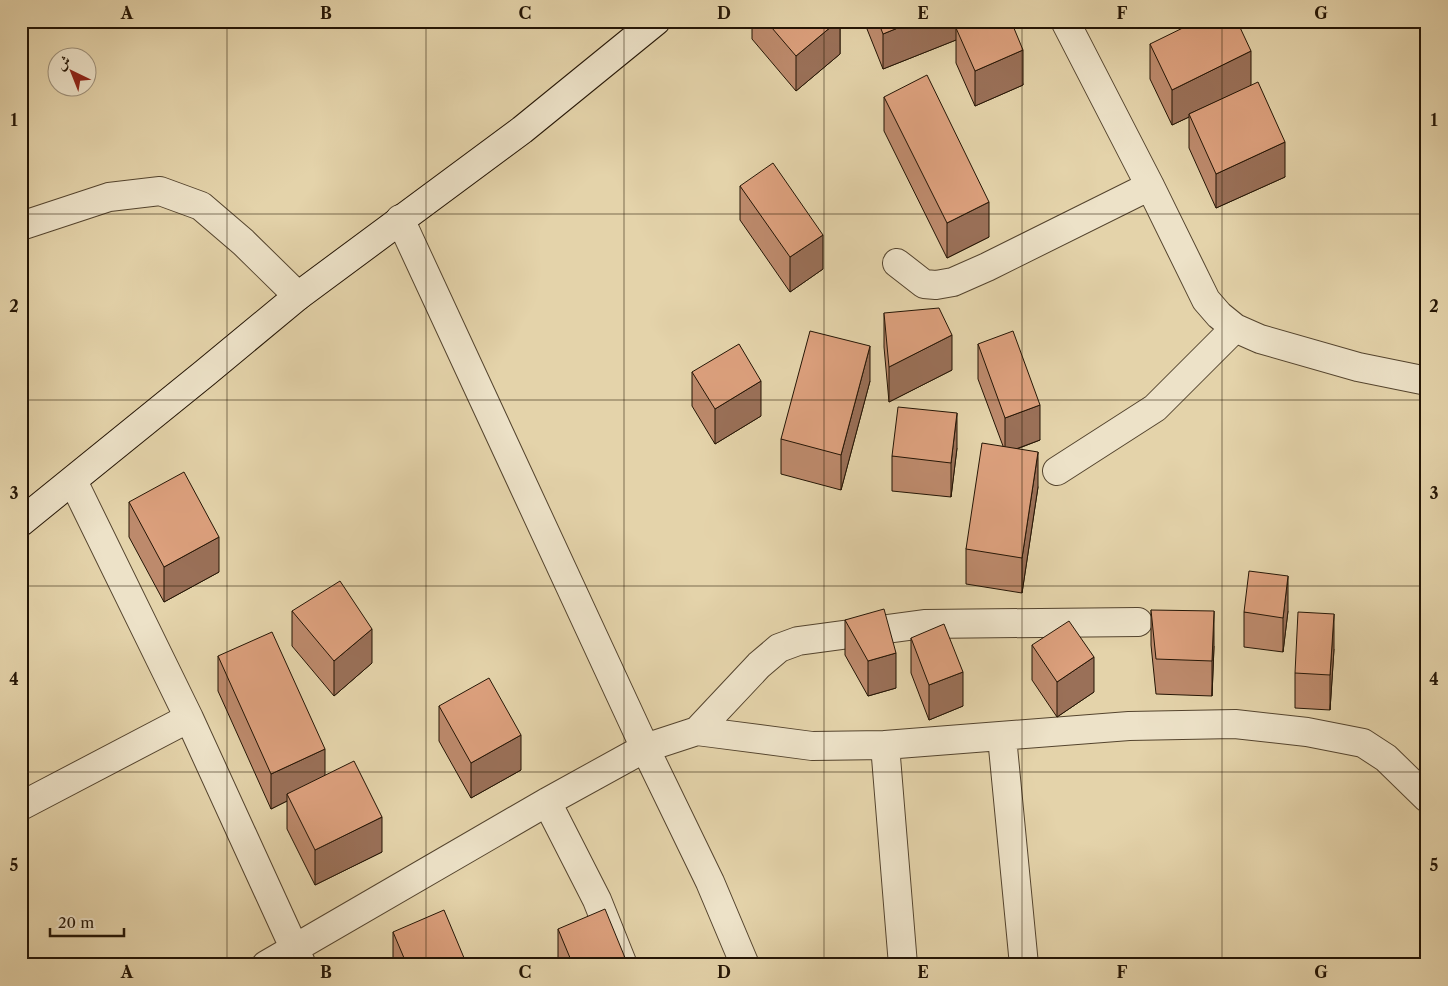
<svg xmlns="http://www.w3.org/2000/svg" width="1448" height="986" viewBox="0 0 1448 986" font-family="'Libre Caslon Text',Amiri,serif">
<rect width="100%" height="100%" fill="#e4d3aa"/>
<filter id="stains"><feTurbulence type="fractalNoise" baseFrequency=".004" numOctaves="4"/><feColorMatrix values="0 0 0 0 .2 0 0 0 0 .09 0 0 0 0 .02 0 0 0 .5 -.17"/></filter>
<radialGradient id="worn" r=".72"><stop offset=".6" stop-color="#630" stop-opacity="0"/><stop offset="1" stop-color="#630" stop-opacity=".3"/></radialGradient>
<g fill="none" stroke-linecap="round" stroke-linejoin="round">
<defs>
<path id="street" d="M1065,21L1150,186L1206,300L1219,315L1235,328L1260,339L1358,367L1427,381
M400,219L645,748L710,882L745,965
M21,226L109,197L160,191L201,206L243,242L298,296
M897,263L924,284L936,285L953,282L987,267L1150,186
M1057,471L1155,408L1235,328
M73,481L189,718L301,963
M697,731L759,665L779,648L798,641L924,624L1138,622
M1002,737L1024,965
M885,745L903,965
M547,802L597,900L623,965
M21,806L189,718
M266,965L547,802L645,748L697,731L812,746L885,745L1129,726L1235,724L1307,732L1363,743L1386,758L1427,798"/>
<path id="secondary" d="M21,522L205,373L298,296L522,130L656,21"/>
</defs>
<use href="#street" stroke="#54442e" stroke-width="30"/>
<use href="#secondary" stroke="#241505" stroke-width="30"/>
<use href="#street" stroke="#ede2c8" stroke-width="28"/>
<use href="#secondary" stroke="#ede2c8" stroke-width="28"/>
</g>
<path fill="#bd8a6c" stroke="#241505" d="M752,21H840V54L796,91L752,39Z
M865,21H1011L1023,85L975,106L956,63V40L883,69L865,24Z
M1150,44L1251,86L1285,177L1216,208L1189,148V117L1172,125L1150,79Z
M884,97L989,237L947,258L884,131Z
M740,186L823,269L790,292L740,220Z
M884,313L952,370L889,402L884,347Z
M978,344L1040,440L1017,449L1038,487L1022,593L966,584V549L1003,446L978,379Z
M692,372L761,416L715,444L692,406Z
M870,381L841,490L781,474V439Z
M957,448L951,497L892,491V456Z
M129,502L219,572L164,602L129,537Z
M1151,610L1214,646L1212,696L1156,694L1151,645Z
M292,611L372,663L334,696L292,646Z
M1288,611L1283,652L1244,647V612Z
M845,620L896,688L868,696L845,655Z
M911,638L963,706L929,720L911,673Z
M1032,645L1094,692L1057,717L1032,680Z
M1334,649L1330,710L1295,708V673Z
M218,656L325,776L382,852L315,885L287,829V801L271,809L218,691Z
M439,706L521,770L471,798L439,741Z
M558,929L628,965H558Z
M393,932L467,965H393Z"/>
<path fill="#9a7058" stroke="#241505" d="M838,21H840V54L796,91V56Z
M915,21H1002L956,28V40L883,69V34Z
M1023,50V85L975,106V71Z
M1251,51V86L1189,114V117L1172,125V90Z
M1285,142V177L1216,208V174Z
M989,202V237L947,258V223Z
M823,235V269L790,292V257Z
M952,335V370L889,402V367Z
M870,346V381L841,490V455Z
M761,381V416L715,444V409Z
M1040,405V440L1005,453V418Z
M957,413V448L951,497V463Z
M1038,452V487L1022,593V558Z
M219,537V572L164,602V567Z
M1288,576V611L1283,652V618Z
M1214,611V646L1212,696V661Z
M1334,614V649L1330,710V675Z
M372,629V663L334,696V661Z
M896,653V688L868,696V661Z
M1094,657V692L1057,717V682Z
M963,672V706L929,720V685Z
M521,735V770L471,798V763Z
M325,749V784L287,794V801L271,809V774Z
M382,817V852L315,885V850Z"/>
<path fill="#dca07d" stroke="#241505" d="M766,21H838L796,56Z
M878,21H915L883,34Z
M971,21H1011L1023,50L975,71L956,28Z
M1197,21H1237L1251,51L1172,90L1150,44Z
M927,75L989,202L947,223L884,97Z
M1258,82L1285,142L1216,174L1189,114Z
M773,163L823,235L790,257L740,186Z
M939,308L952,335L889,367L884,313Z
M810,331L870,346L841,455L781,439Z
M1013,331L1040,405L1005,418L978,344Z
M739,344L761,381L715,409L692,372Z
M898,407L957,413L951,463L892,456Z
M982,443L1038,452L1022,558L966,549Z
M184,472L219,537L164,567L129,502Z
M1249,571L1288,576L1283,618L1244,612Z
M340,581L372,629L334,661L292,611Z
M884,609L896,653L868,661L845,620Z
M1151,610L1214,611L1212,661L1156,659Z
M1298,612L1334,614L1330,675L1295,673Z
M1069,621L1094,657L1057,682L1032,645Z
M944,624L963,672L929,685L911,638Z
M272,632L325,749L271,774L218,656Z
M489,678L521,735L471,763L439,706Z
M354,761L382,817L315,850L287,794Z
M605,909L628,965H573L558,929Z
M444,910L467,965H407L393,932Z"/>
<path fill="none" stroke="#241505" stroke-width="1" stroke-opacity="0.55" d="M227,21V965M426,21V965M624,21V965M824,21V965M1022,21V965M1222,21V965M21,214H1427M21,400H1427M21,586H1427M21,772H1427"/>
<rect width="1448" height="986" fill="none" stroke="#e4d3aa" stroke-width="55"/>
<g transform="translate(72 72) rotate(317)"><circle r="24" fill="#ede2c8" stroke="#9d907a"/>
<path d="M0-4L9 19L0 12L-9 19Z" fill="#8f2418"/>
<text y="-8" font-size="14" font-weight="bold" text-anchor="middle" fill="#241505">ش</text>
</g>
<path d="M50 928v8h74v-8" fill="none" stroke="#241505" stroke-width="2.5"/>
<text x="58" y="928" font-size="15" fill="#241505" stroke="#ede2c8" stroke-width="4" paint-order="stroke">20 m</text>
<rect x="28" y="28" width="1392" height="930" fill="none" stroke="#241505" stroke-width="2"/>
<g font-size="16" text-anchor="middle" font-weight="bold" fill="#241505">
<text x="127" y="19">A</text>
<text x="326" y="19">B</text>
<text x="525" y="19">C</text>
<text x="724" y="19">D</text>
<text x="923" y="19">E</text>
<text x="1122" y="19">F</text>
<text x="1321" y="19">G</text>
<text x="14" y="126">1</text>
<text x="1434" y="126">1</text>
<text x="14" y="312">2</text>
<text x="1434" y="312">2</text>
<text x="14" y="499">3</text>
<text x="1434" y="499">3</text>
<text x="14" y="685">4</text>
<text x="1434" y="685">4</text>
<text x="14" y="871">5</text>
<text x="1434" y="871">5</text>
<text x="127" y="978">A</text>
<text x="326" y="978">B</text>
<text x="525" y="978">C</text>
<text x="724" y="978">D</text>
<text x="923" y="978">E</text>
<text x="1122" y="978">F</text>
<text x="1321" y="978">G</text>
</g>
<rect width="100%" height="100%" filter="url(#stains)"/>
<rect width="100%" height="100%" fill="url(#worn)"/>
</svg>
